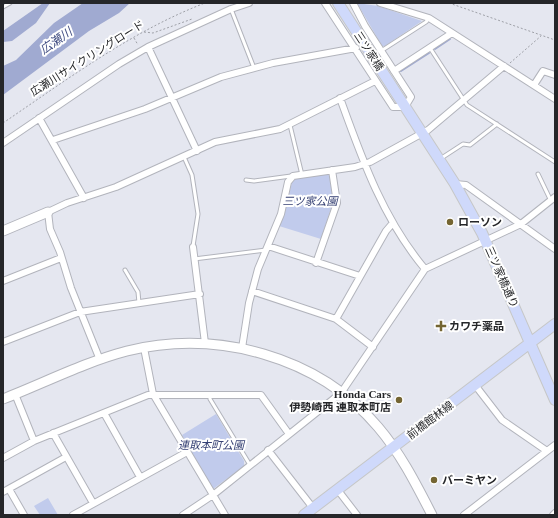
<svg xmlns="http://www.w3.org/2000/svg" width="558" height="518" viewBox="0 0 558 518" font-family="'Times New Roman','Noto Sans JP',serif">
<rect width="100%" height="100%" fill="#e5e7f0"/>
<path fill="#c1cbec" d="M357,3L378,6L422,21L385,46H382Z
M327,174L330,176L333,202L321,239L279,226L284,216L292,182L295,179Z
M216,414L244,461V466L213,489L182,435Z
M48,498L58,515H40L34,506Z"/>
<path fill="#a0aad1" d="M43,3H50L36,23L12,41L3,42V31Z
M83,3H130L119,13L89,31L3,95V66L16,60L54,23Z"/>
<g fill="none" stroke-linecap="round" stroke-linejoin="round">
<path stroke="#a0aad1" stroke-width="2" d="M435,49L450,39
M401,71L429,53"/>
<defs>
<path id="lane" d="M3,7L10,3
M231,9L254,68
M430,48L467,105L555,162
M381,51L426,22L429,18
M290,125L302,175
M184,157L192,175L198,214L193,246
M440,159L463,144L470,145L497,124
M538,174L551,201
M246,180L254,181L291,176
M194,259L266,250
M125,270L138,292L139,303
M210,395V399L250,465"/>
<path id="street" d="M325,3L393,107H405L411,97L365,26L353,3
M380,3L429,18L555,99
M148,47L197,151
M394,71L452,33
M534,85L543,71L555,75
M340,98C362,159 383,219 425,269
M39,118L84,198
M53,140L145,109L221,77L273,63L356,48
M3,143L119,64L148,47L231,9L249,3
M455,184L466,185L555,249
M268,246L360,276
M193,247L205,343
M316,263L337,203L332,170
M3,281L61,258
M252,291L336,319L373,347
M336,319L386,231L392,224
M3,342L80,312L200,294
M144,348L153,394L225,515
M242,348L249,303L258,269L281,214L288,182L293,176L355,167L370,162L428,130L504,66
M100,360L71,288L60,252L50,229L48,212L67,203L116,187L215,142L280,129L375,81
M475,385L502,420L547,451
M15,394L34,441
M104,413L140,477
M53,433L93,503
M268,450L313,508
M3,458L34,441L148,395H261L289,434
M9,489L24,515
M337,489L357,515
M3,492L66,457
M73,515L187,452
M183,515L213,495L341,393L425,269L521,224L555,197
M464,515L555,445
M553,515L555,513"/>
<path id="secondary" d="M3,231L48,212
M3,399C44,383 85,362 127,351C217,329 318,356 378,427C401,454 416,484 432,515"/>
<path id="primary" d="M338,3L455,184L482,233L555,400
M304,515L555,324"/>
</defs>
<use href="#lane" stroke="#b2b4bc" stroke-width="5"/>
<use href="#street" stroke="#b2b4bc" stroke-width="8"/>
<use href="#secondary" stroke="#b2b4bc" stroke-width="11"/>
<use href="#primary" stroke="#c6c7c7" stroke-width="12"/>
<path stroke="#9ea0a7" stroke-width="1" stroke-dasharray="2 2" stroke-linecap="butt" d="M449,3L555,40
M144,32L153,33L192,19
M134,38L138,45
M510,63L541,36
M3,123C68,79 132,31 205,3"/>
<use href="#lane" stroke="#fff" stroke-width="3"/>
<use href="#street" stroke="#fff" stroke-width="6"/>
<use href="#secondary" stroke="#fff" stroke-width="9"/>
<use href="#primary" stroke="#cfd9fb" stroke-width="10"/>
</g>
<g fill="#746532" stroke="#fff" stroke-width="1.5">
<circle cx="450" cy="222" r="4"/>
<path d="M439 320h4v4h4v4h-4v4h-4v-4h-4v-4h4z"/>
<circle cx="399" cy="400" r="4"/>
<circle cx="434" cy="480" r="4"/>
</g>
<g text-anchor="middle" stroke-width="4" stroke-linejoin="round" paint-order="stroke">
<g font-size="11" fill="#252629" stroke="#fff">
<text transform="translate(369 51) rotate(57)" y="4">三ツ家橋</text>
<text transform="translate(87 58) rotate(-32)" y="4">広瀬川サイクリングロード</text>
<text transform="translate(502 277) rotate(66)" y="4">三ツ家橋通り</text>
<text transform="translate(430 420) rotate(-37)" y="4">前橋館林線</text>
</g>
<g font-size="11" font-style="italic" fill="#364174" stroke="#fff">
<text x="310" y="205">三ツ家公園</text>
<text x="211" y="449">連取本町公園</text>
</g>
<g font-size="11" font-weight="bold" fill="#252629" stroke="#fff" text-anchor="start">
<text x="458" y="226">ローソン</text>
<text x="449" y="330">カワチ薬品</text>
<text x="391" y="398" text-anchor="end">Honda Cars<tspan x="391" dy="13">伊勢崎西 連取本町店</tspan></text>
<text x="442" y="484">バーミヤン</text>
</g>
<g font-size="12" font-style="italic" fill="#434f83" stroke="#fff">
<text transform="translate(56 41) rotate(-35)" y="4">広瀬川</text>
</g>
</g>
<rect width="558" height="518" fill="none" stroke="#252629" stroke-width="8"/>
</svg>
